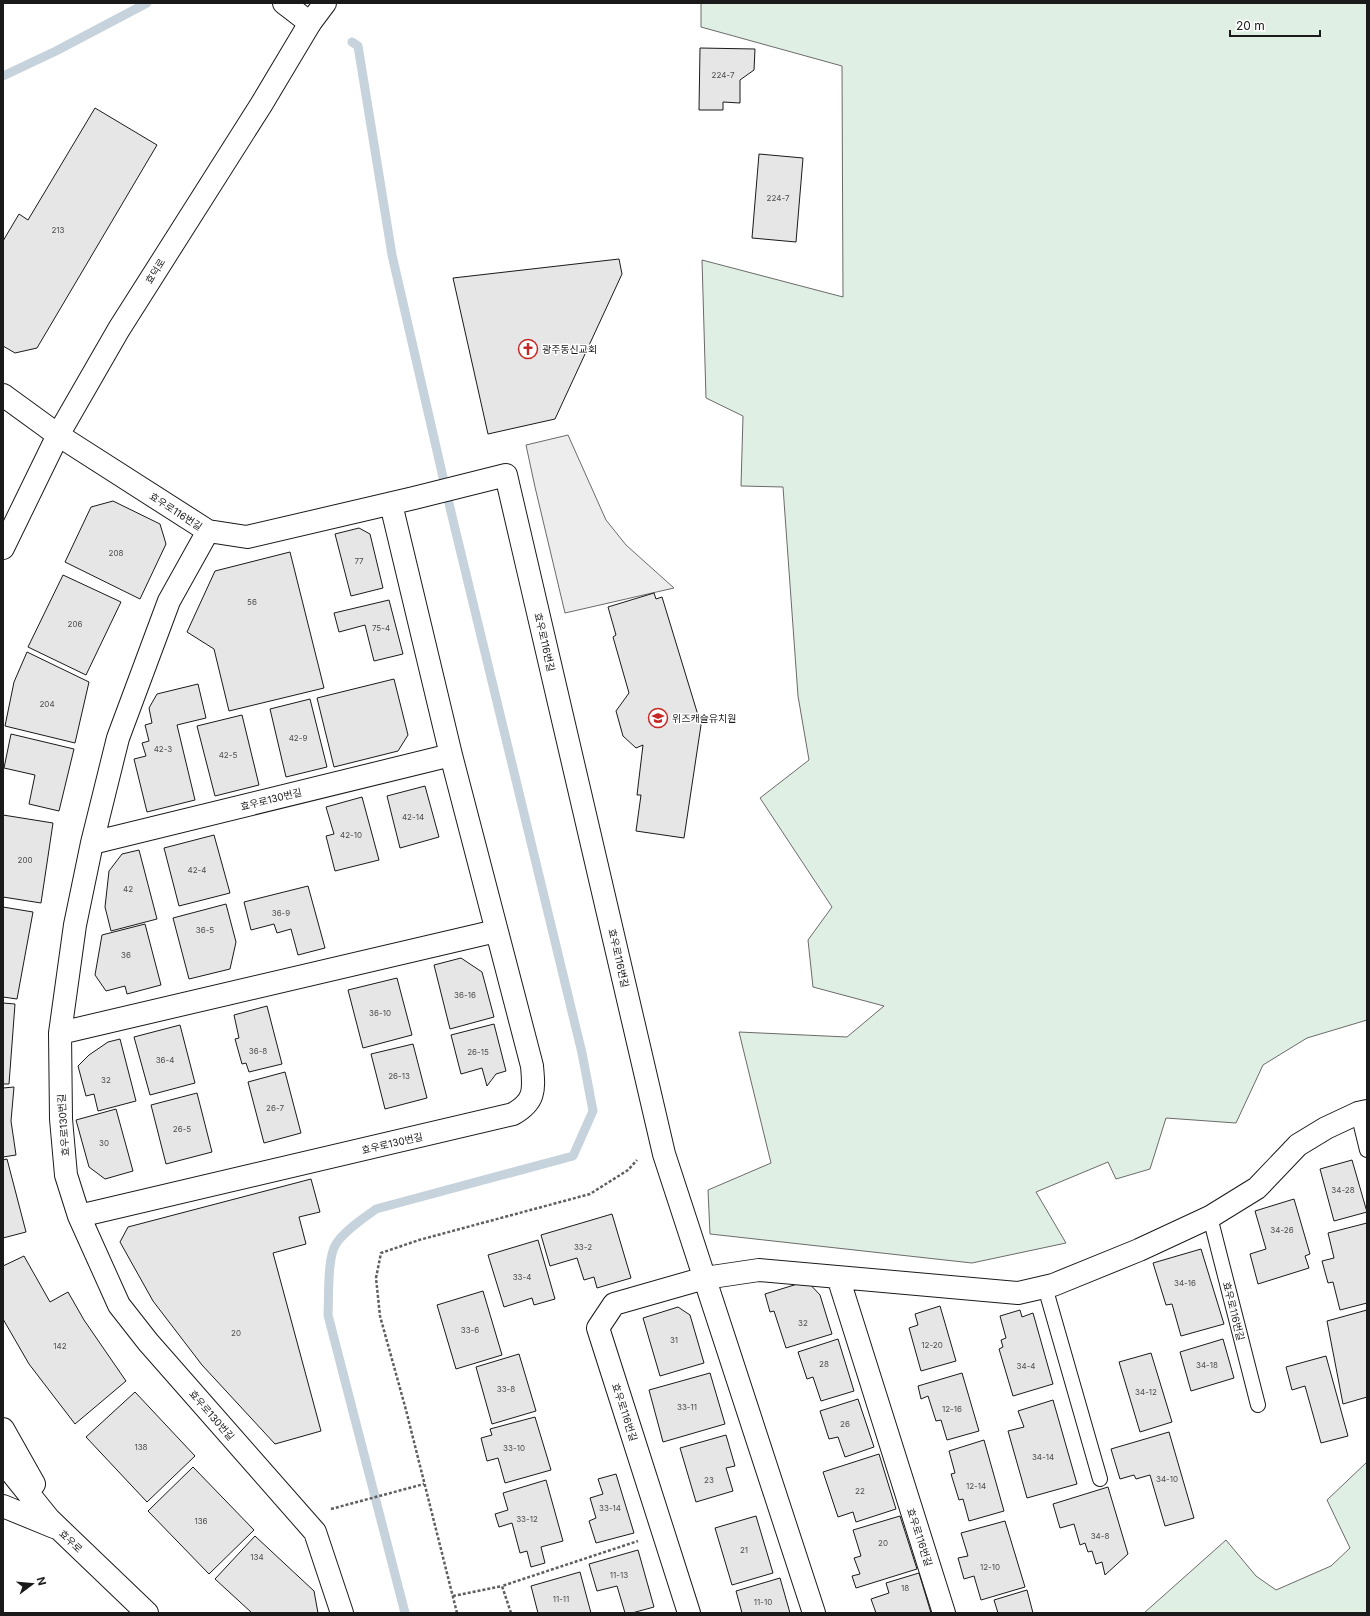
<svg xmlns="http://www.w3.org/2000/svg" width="1370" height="1616" viewBox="0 0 1370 1616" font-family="Inter,'Noto Sans KR',sans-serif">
<rect width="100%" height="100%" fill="#fff"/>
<path fill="#e0efe3" stroke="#6a6a6a" d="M701,3H1367V1020L1307,1038L1263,1065L1236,1123L1166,1118L1150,1169L1116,1179L1108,1162L1036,1192L1066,1243L972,1263L710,1234L708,1190L771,1163L739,1032L847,1037L884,1006L813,987L808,940L832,907L760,798L809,760L798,696L783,487L741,486L743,416L706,398L702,260L843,297L842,66L701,27Z
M1367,1462V1613H1144L1226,1540L1256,1576L1276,1590L1331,1566L1350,1548L1327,1500Z"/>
<path fill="#ededed" stroke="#6a6a6a" d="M568,435L606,520L626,545L674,588L565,613L535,487L526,445Z"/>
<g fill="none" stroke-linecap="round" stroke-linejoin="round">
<path stroke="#c6d2dc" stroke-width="9" d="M352,42L358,46L392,255L451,512L582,1053L593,1111L573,1156L376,1209C364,1218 344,1231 336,1244C327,1257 329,1298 328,1315L405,1613
M3,76L56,51L147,3"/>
</g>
<path fill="#e6e6e6" stroke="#1a1a1a" d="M700,48L755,49L754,70L740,80V103L723,102V110H699Z
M95,108L157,145L37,348L15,353L3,346V241L19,214L28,220Z
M759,154L803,158L796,242L752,238Z
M619,259L622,274L555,419L488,434L453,278Z
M113,501L160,524L166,544L140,599L65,562L91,507Z
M359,528L370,534L383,588L351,596L335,534Z
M290,552L324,688L229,711L214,649L187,632L215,571Z
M63,575L121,602L86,675L28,647Z
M654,593L656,599L662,597L701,725L684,838L636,831L641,795H637L643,745L636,748L623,736L616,711L629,693L613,637L616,635L608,607Z
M389,600L403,654L374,661L365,625L339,632L334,613Z
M27,652L89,682L75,743L5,726L14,682Z
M394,679L408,735L398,751L334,767L317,698Z
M198,684L206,718L177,725L195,800L147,812L134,759L146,756L142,743L149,741L145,725L152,723L149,708L157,694Z
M310,699L327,767L286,777L270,709Z
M242,715L259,785L215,796L197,726Z
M11,734L74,749L59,811L29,804L35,775L4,768Z
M425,786L439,837L400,848L387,796Z
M362,797L379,860L335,871L326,836L334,834L326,807Z
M3,815L53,823L41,903L3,897Z
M214,835L230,893L179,906L164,848Z
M139,850L157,919L111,931L105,907L109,871L122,854Z
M308,886L325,948L298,955L291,929L277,933L274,924L251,930L244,902Z
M226,904L236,942L230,969L189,979L173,918Z
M3,907L33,912L17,999L3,997Z
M145,924L161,985L127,994L125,986L106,991L95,975L102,935Z
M461,958L482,972L494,1017L450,1029L434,965Z
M397,978L412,1035L363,1048L348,990Z
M3,1003L15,1004L9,1084H3Z
M267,1006L282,1064L249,1072L246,1063L242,1064L235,1039L239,1038L234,1015Z
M494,1024L506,1071L496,1074L487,1086L482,1068L461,1074L451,1035Z
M180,1025L195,1083L150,1095L134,1037Z
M120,1039L136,1101L98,1111L94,1094L86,1096L78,1066L89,1055L108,1042Z
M413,1044L427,1098L385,1109L371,1054Z
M285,1072L301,1133L264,1143L248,1082Z
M14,1087L11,1121L16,1155L3,1157V1088Z
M197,1093L212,1152L166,1164L151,1105Z
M116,1109L133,1171L105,1179L89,1167L76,1120Z
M7,1159L26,1232L3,1238V1160Z
M1352,1160L1367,1212L1334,1221L1320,1169Z
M311,1179L320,1212L299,1217L306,1244L273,1253L321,1431L275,1444L202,1365L153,1301L120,1242L128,1227Z
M1294,1199L1310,1254L1305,1256L1309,1268L1258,1284L1250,1254L1266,1249L1255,1211Z
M612,1214L631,1278L597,1288L594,1277L584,1280L577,1258L550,1266L541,1235Z
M1367,1223V1303L1340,1310L1333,1282L1328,1283L1322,1261L1334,1258L1328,1233Z
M538,1240L555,1299L534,1305L532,1298L504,1307L488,1255Z
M1201,1249L1224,1324L1181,1336L1172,1304L1166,1305L1153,1263Z
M24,1256L50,1302L68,1292L84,1320L126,1381L75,1424L29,1364L3,1319V1266Z
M807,1281L820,1295L832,1334L786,1348L774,1311L770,1312L765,1294Z
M483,1291L502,1355L456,1369L437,1305Z
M940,1306L956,1361L921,1371L909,1328L918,1325L915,1314Z
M678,1307L690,1315L704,1363L660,1376L643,1318Z
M1020,1310L1022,1317L1033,1313L1053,1384L1013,1396L999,1349L1003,1347L1001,1340L1006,1338L1000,1316Z
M1367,1310V1397L1343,1404L1327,1321Z
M838,1339L854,1391L821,1401L813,1377L807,1379L798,1352Z
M1223,1339L1234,1378L1191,1391L1180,1352Z
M1151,1353L1172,1422L1140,1432L1119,1362Z
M519,1354L536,1411L492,1424L476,1367Z
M1326,1356L1348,1436L1321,1443L1305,1386L1292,1390L1286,1367Z
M710,1373L725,1424L663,1442L649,1390Z
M962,1373L979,1431L947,1440L941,1420L936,1421L928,1396L921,1399L918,1386Z
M135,1392L195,1456L147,1502L86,1437Z
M858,1399L874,1447L845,1457L838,1437L829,1439L820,1411Z
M1053,1400L1077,1484L1027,1498L1008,1431L1024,1427L1018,1411Z
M535,1417L551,1470L505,1483L498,1458L487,1461L481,1438L492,1435L490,1429Z
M1169,1432L1194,1518L1165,1526L1150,1475L1136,1479L1134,1475L1120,1479L1111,1449Z
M726,1435L735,1466L726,1468L733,1491L696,1502L680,1448Z
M984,1440L1004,1511L969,1521L963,1499L959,1500L951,1474L955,1473L949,1451Z
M879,1454L896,1509L856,1522L853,1512L838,1517L823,1472Z
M193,1467L254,1530L209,1574L148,1511Z
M616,1474L634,1533L596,1543L589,1521L596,1518L590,1498L603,1494L598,1479Z
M546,1480L563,1541L541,1547L545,1563L531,1567L527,1551L520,1553L512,1523L499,1527L495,1514L508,1510L503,1493Z
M1108,1487L1128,1554L1105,1575L1102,1562L1096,1564L1092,1551L1088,1552L1085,1543L1080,1545L1074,1524L1060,1528L1053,1504Z
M756,1516L773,1573L732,1585L715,1528Z
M900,1516L917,1569L856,1588L852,1576L860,1574L854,1558L861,1556L853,1530Z
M1005,1521L1025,1587L981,1600L974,1576L964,1579L958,1558L968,1556L961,1533Z
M255,1536L314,1591L318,1613H252L215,1579Z
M638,1550L654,1607L632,1613H625L617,1586L597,1591L589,1564Z
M580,1572L591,1613H538L531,1586Z
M919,1573L931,1613H876L871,1599L889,1593L886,1583Z
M780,1578L790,1613H742L736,1591Z
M1027,1590L1033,1613H998L994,1600Z"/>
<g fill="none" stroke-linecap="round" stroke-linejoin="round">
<defs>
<path id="lane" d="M1358,1113L1367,1150
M1210,1217L1258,1405
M1045,1287L1100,1479"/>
<path id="street" d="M284,3L310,23
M3,395L58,435L208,531L247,537L414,498L506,475L664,1154L814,1613
M208,531L169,601L118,738L92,843L75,925L60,1033L61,1119L66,1175L79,1216L119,1305L148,1342L315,1532L342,1613
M92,843L451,755
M60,1033L496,931
M79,1216L513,1114C536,1101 534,1089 532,1066L451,755L391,504
M838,1277L944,1613
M689,1613L598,1328L614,1304L705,1278L759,1270L1018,1293L1053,1285L1139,1250L1210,1217L1257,1188L1298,1145L1326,1128L1358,1113L1367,1111"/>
<path id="secondary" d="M3,548L58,435L119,329L261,105L310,23L325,3
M3,1429L34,1484
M3,1462L49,1519L147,1613
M3,1506L54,1527"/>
</defs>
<use href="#lane" stroke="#1a1a1a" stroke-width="16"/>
<use href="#street" stroke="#1a1a1a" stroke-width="24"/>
<use href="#secondary" stroke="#1a1a1a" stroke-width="24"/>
<path stroke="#5f5f5f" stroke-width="2.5" stroke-dasharray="3 2" stroke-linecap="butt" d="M331,1509L424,1484
M453,1596L502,1586
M457,1613L406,1410L380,1316L376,1278L381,1253L419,1240L590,1194L628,1170L637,1160
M511,1613L502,1586L638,1541"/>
<use href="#lane" stroke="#fff" stroke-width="14"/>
<use href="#street" stroke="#fff" stroke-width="22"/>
<use href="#secondary" stroke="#fff" stroke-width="22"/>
</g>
<defs>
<symbol id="church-ring" viewBox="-11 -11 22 22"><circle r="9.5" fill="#fff" stroke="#c62828" stroke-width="1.5"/><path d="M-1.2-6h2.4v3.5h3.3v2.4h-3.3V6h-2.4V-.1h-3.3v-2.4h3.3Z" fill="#c62828"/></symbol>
<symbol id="school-ring" viewBox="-11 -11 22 22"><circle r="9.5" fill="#fff" stroke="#c62828" stroke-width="1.5"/><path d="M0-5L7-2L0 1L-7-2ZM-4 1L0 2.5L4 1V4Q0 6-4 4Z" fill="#c62828"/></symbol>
</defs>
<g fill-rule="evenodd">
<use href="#church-ring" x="517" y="338" width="22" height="22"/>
<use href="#school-ring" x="647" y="707" width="22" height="22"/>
</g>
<g text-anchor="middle" stroke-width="3" stroke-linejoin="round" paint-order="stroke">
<g font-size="8" fill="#4d4d4d">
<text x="723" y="78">224-7</text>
<text x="778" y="201">224-7</text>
<text x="58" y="233">213</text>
<text x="116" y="556">208</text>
<text x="359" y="564">77</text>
<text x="252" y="605">56</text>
<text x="75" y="627">206</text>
<text x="381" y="631">75-4</text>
<text x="47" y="707">204</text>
<text x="298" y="741">42-9</text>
<text x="163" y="752">42-3</text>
<text x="228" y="758">42-5</text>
<text x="413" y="820">42-14</text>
<text x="351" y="838">42-10</text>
<text x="25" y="863">200</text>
<text x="197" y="873">42-4</text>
<text x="128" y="892">42</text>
<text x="281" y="916">36-9</text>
<text x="205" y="933">36-5</text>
<text x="126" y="958">36</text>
<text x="465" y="998">36-16</text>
<text x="380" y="1016">36-10</text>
<text x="258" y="1054">36-8</text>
<text x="478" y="1055">26-15</text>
<text x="165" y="1063">36-4</text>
<text x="399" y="1079">26-13</text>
<text x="106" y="1083">32</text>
<text x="275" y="1111">26-7</text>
<text x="182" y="1132">26-5</text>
<text x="104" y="1146">30</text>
<text x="1343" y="1193">34-28</text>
<text x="1282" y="1233">34-26</text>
<text x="583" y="1250">33-2</text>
<text x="522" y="1280">33-4</text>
<text x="1185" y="1286">34-16</text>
<text x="803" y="1326">32</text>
<text x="470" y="1333">33-6</text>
<text x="236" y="1336">20</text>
<text x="674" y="1343">31</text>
<text x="932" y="1348">12-20</text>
<text x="60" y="1349">142</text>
<text x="824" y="1367">28</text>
<text x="1207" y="1368">34-18</text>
<text x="1026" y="1369">34-4</text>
<text x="506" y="1392">33-8</text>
<text x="1146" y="1395">34-12</text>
<text x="687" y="1410">33-11</text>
<text x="952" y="1412">12-16</text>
<text x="845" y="1427">26</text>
<text x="141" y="1450">138</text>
<text x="514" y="1451">33-10</text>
<text x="1043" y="1460">34-14</text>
<text x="1167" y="1482">34-10</text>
<text x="709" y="1483">23</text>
<text x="976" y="1489">12-14</text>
<text x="860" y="1494">22</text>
<text x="610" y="1511">33-14</text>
<text x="527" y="1522">33-12</text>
<text x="201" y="1524">136</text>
<text x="1100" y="1539">34-8</text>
<text x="883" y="1546">20</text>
<text x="744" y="1553">21</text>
<text x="257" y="1560">134</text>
<text x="990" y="1570">12-10</text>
<text x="619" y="1578">11-13</text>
<text x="905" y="1591">18</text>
<text x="561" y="1602">11-11</text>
<text x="763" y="1605">11-10</text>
</g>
<g font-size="10" fill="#1a1a1a" stroke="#fff">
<text transform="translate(155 271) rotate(-58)" y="4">효덕로</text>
<text transform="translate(176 511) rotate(33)" y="4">효우로116번길</text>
<text transform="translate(545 642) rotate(77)" y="4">효우로116번길</text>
<text transform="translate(271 799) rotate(-14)" y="4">효우로130번길</text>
<text transform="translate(619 958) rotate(77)" y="4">효우로116번길</text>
<text transform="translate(63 1125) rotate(-94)" y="4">효우로130번길</text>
<text transform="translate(392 1143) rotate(-13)" y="4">효우로130번길</text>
<text transform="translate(1234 1311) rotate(76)" y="4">효우로116번길</text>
<text transform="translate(625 1412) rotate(72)" y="4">효우로116번길</text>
<text transform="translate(212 1415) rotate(49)" y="4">효우로130번길</text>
<text transform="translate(920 1537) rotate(72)" y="4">효우로116번길</text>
<text transform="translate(71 1541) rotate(44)" y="4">효우로</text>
</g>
<g font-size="10" fill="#1a1a1a" stroke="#fff" text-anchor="start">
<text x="542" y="353">광주동신교회</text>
<text x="672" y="722">위즈캐슬유치원</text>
</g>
</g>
<rect width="1370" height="1616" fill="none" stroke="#1a1a1a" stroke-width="8"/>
<g transform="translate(32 1584) rotate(74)" stroke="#ffffff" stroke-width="3" paint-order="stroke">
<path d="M0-3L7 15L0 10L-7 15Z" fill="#1a1a1a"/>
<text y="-6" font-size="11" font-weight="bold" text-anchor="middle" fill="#1a1a1a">N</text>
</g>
<path d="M1230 30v6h90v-6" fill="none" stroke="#1a1a1a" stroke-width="2"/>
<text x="1236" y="30" font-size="12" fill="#1a1a1a" stroke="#ffffff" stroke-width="3" paint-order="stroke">20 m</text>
</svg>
